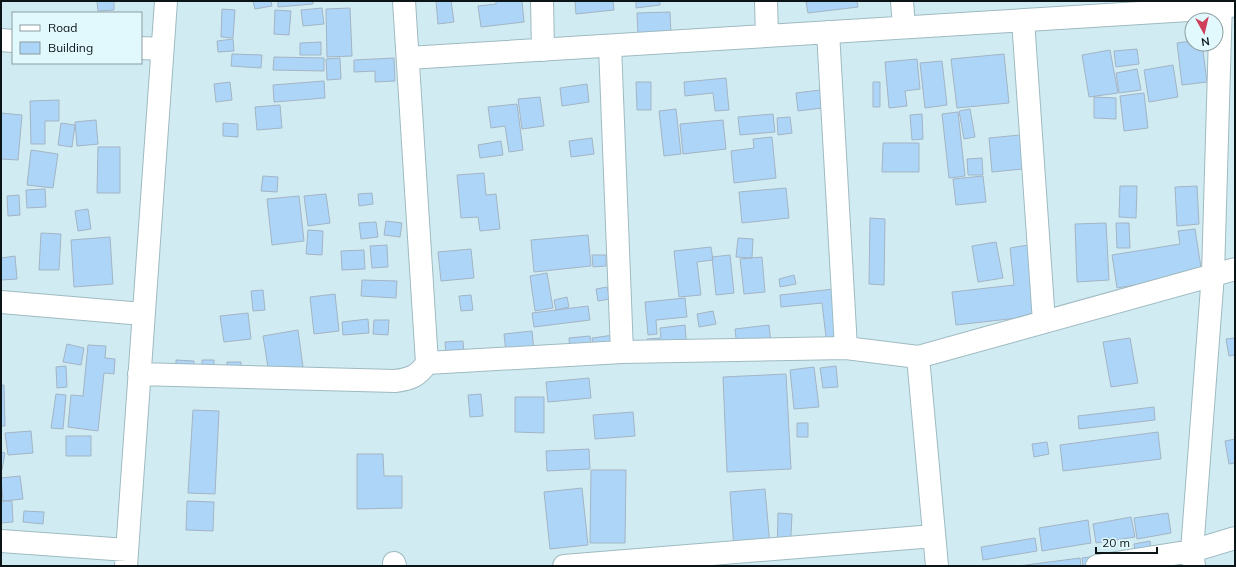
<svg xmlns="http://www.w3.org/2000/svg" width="1236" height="567" viewBox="0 0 1236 567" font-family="Mulish,sans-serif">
<rect width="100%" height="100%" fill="#d0ecf2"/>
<path fill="#add5f8" stroke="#a3b4c5" d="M97,1H114V10L98,11Z
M253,1H271L272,6L255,9Z
M278,1H313V4L278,7Z
M436,1H451L454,22L438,24Z
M496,1H522L524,22L481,27L478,6L496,4Z
M575,1H613L614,10L576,14Z
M636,1H660V5L636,8Z
M815,1H857L858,7L808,13L806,2Z
M322,8L324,24L303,26L301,10Z
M350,8L352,56L327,57L326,9Z
M222,9L235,10L233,38L221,37Z
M275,10L291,11L289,35L274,34Z
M670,12L671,35L638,36L637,13Z
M233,39L234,51L218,52L217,41Z
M1192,41V44H1202L1207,82L1182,85L1177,43Z
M321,42V55H300V43Z
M1137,49L1139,64L1116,67L1114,51Z
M1110,50L1118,93L1089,97L1082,55Z
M232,54L262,55L261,68L231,66Z
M1004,54L1009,103L957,108L951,59Z
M274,57L324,58V71L273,70Z
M340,58L341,79L327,80L326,59Z
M394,58L395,81L375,82V71L354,72V60Z
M917,59L920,89L905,91L907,106L889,108L885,62Z
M942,61L947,105L925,108L920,63Z
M1173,65L1178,97L1149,102L1144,70Z
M1137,69L1141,90L1119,93L1116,73Z
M726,78L729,110L715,111L713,93L685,96L684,82Z
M324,81L325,98L274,102L273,85Z
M230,82L232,100L216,102L214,84Z
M636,82H651V110H637Z
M873,82H880V107H873Z
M587,84L589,102L562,106L560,88Z
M820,90L822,108L798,111L796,93Z
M1144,93L1148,128L1124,131L1120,96Z
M540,97L544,126L522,129L518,99Z
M1094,97L1116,98V119L1094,118Z
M59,100V121H45V144H31L30,101Z
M517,104L523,150L509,152L505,126L491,128L488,107Z
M280,105L282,128L257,130L255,107Z
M676,109L681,154L664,156L659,111Z
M970,109L975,137L964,139L959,111Z
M958,112L965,176L949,178L942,114Z
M1,113L22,115L18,160L1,159Z
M773,114L775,132L740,135L738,117Z
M922,114L923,139L912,140L910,115Z
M790,117L792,133L778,135L777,118Z
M96,120L98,144L77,146L75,122Z
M723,120L726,149L683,154L680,124Z
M61,123L75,125L72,147L58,145Z
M223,123L238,124V137L223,136Z
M1020,135L1023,169L992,172L989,138Z
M772,137L776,178L734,183L731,151L754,148L753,139Z
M592,138L594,154L571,157L569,141Z
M501,141L503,155L480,158L478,145Z
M883,143H919V172H882Z
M98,147H120V193H97Z
M31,150L58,154L53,188L27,185Z
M982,158L983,175H968L967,159Z
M484,173L486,195L496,194L500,229L480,231L478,217L461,218L457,175Z
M263,176L278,177L277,192L261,191Z
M983,176L986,202L956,205L953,179Z
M1120,186H1137L1136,218L1119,217Z
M1197,186L1199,224L1177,226L1175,187Z
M786,188L789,218L742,223L739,192Z
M45,189L46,207L27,208L26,190Z
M372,193L373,204L359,206L358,194Z
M326,194L330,223L308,226L304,196Z
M19,195L20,215L8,216L7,196Z
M299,196L304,241L272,245L267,199Z
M88,209L91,229L78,231L75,211Z
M870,218L885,219L884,285L869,284Z
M386,221L402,223L400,237L384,235Z
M376,222L378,237L361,239L359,223Z
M1106,223L1109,280L1077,282L1075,224Z
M1116,223H1129L1130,248H1117Z
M1195,229L1202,274L1117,288L1112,255L1180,244L1178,231Z
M308,230L323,231L322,255L306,254Z
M41,233L61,234L59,270H39Z
M588,235L591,266L534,272L531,240Z
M110,237L113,284L74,287L71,240Z
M738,238L753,239L752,258L736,257Z
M996,242L1003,278L978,282L972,246Z
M387,245L388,267L372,268L370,246Z
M1028,245L1035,316L956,325L952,292L1014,285L1010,248Z
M711,247L713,260L697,262L701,295L679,297L674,251Z
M471,249L474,278L441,281L438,252Z
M364,250L365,269L342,270L341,251Z
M592,255H606V266L593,267Z
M730,255L734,293L716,295L712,257Z
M15,256L17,279L1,280V258Z
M762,257L765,292L744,294L740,259Z
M547,273L553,308L535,311L530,276Z
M794,275L796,284L780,287L779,279Z
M362,280L397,281L396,298L361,296Z
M607,287L610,299L598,301L596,289Z
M834,289L840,345L827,346L822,303L781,307L780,295Z
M263,290L265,310L253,311L251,291Z
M335,294L339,331L314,334L310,297Z
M471,295L473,310L461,311L459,296Z
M567,297L569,307L556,310L554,300Z
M685,298L687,317L656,320L657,334L648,335L645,302Z
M588,306L590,320L534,327L532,313Z
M713,311L716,324L699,327L697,314Z
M248,313L251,339L224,342L220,316Z
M368,319L369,333L343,335L342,322Z
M374,320H389L388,335L373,334Z
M685,325L687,350L649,354L647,339L661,338L660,328Z
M769,325L772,353L738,357L735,329Z
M298,330L303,367L269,373L263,336Z
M532,331L534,351L506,353L504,334Z
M614,335L616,347L594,350L592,338Z
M590,336L592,350L570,352L569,338Z
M1130,338L1138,383L1111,387L1103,342Z
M1235,338V355L1229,356L1226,339Z
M463,341L464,353L446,355L445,342Z
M67,344L84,348L81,365L63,362Z
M88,345L106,346L105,358L115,359L114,374L104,373L98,431L68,427L71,395L83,396Z
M176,360L194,361L193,373L176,372Z
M202,360H214V373H202Z
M227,362H241V374H227Z
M66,366L67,387L57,388L56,367Z
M836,366L838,387L823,388L820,368Z
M814,367L819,407L794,409L790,370Z
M786,374L791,469L727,472L723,377Z
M589,378L591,398L548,402L546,382Z
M1,385H4L5,426H1Z
M56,394L66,395L63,429L51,428Z
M481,394L483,416L470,417L468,395Z
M515,397H544V433L515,432Z
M1154,407L1155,420L1079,429L1078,416Z
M193,410L219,411L215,494L188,493Z
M633,412L635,436L595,439L593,415Z
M797,423H808V437H797Z
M31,431L33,453L8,455L5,433Z
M1158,432L1161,459L1063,471L1060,445Z
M66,436H91V456H66Z
M1235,439V463L1229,464L1225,441Z
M1047,442L1049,454L1034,457L1032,444Z
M589,449L590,469L547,471L546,451Z
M1,452L5,453L2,470H1Z
M357,454H383L384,476H402V508L357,509Z
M591,470H626L625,543H590Z
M20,476L23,499L3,501L1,478Z
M582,488L588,545L550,549L544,492Z
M765,489L770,546L734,549L730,492Z
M1,501H12L13,522L1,523Z
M187,501L214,502L213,531L186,530Z
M24,511L44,512L43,524L23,522Z
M778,513L792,514L790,556L777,555Z
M1168,513L1171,533L1137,539L1134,518Z
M1131,517L1135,537L1096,543L1093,524Z
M1088,520L1091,543L1042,551L1039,528Z
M1035,538L1037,551L983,560L981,547Z
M1150,541L1152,559L1083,566L1082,558L1135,551L1134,544Z
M1080,558L1081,566H1018Z"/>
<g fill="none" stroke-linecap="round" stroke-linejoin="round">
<defs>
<path id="minor" d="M542,1L543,50
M766,1L767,36
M902,1L904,27
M1023,20L1044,322
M828,32L846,348
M1,40L13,41
M610,46L622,352
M141,48L162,49
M408,58L1221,8L1235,5
M1,302L143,314
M427,363L622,352L846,348L918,357
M139,374L395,381C411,379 418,376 427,363L404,1
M1,541L127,550
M394,563L395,566
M126,566L166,1
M564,566L934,536
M937,566L918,357L1235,269
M1097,566L1192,551L1235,538
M1194,566L1192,551L1213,274L1221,1"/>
</defs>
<use href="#minor" stroke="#9fbac1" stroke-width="24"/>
<use href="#minor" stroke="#fff" stroke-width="22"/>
</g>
<rect width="1236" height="567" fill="none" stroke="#0b1517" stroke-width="4"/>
<rect x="12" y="12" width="130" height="52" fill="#e1f8fd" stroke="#8b9da1"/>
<rect x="20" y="25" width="20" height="6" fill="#ffffff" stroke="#8b9da1"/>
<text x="48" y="32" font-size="12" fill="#0b1517">Road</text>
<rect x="20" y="42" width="20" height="12" fill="#add5f8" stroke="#8b9da1"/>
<text x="48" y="52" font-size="12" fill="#0b1517">Building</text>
<g transform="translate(1204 32) rotate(172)"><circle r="19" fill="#e1f8fd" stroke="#8b9da1"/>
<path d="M0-3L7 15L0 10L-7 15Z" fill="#cf3f5a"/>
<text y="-6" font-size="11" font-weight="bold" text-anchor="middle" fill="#0b1517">N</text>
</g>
<path d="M1096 547v6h61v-6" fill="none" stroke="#0b1517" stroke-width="2"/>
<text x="1102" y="547" font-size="12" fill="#0b1517" stroke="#e1f8fd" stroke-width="3" paint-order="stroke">20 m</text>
</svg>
